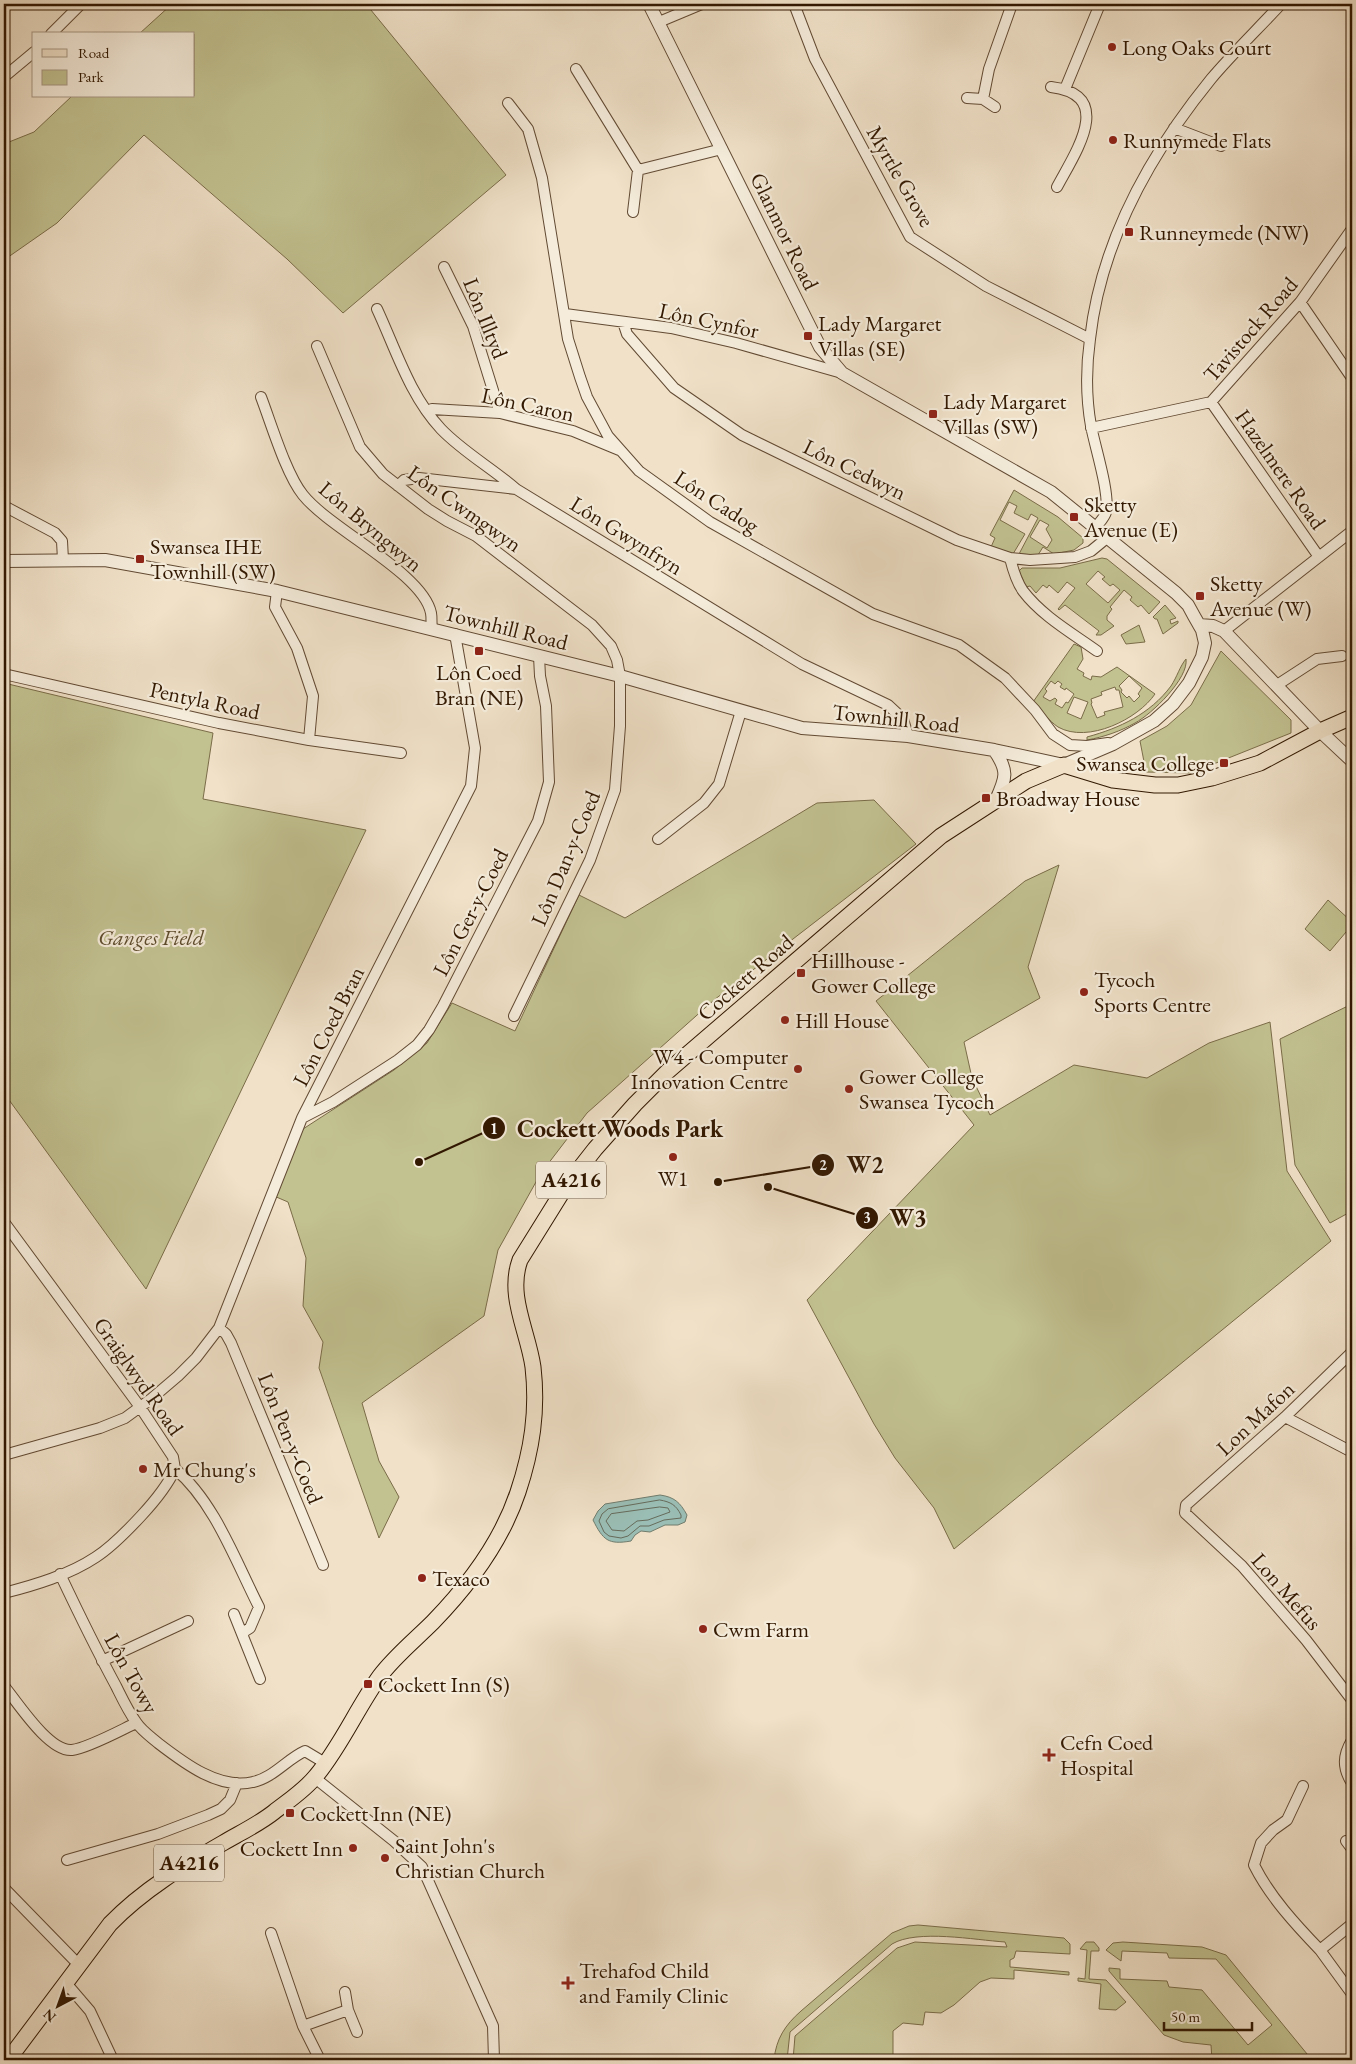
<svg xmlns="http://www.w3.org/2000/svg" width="1356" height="2064" viewBox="0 0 1356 2064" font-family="'EB Garamond',serif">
<rect width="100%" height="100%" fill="#f0e1c8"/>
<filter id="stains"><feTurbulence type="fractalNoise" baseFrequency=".004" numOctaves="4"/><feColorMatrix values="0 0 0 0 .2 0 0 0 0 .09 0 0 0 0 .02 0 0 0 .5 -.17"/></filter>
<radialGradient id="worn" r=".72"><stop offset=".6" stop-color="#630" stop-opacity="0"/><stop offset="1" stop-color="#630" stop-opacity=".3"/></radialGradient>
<path fill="#c2c190" stroke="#7a6c48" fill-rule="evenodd" d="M172,4H366L506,175L343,313L287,259L144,135L57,223L4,260V144L34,132L72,96H194V34H139Z
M1014,490L1058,517L1083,538V543L1074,550L1054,554L1043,547L1038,555L1019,554L1038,518L1031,514L1028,520L1014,513L1017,506L1009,502L1000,520L1025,534L1013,554L991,547L995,538L990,535ZM1040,520L1049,525L1046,529L1052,540L1047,548L1030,537Z
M1102,558L1107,559L1160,602L1149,614L1141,605L1138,607L1130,600L1132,597L1124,590L1110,607L1112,609L1107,616V620L1114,626L1101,635H1096L1099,631L1065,605L1059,610L1058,609L1075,588L1067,582L1058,593L1049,585L1047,588L1043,585L1036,593L1030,586L1026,587L1019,571L1022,568H1060ZM1098,571L1105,577L1102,579L1110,586L1113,584L1120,590L1108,603L1086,584Z
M1165,605L1176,618L1170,620L1171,624L1178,621V623L1163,634L1157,619H1155L1153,617Z
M1139,625L1145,642L1126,644L1121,635Z
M1074,644L1081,647L1083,659L1077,669L1084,673L1083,676L1091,680L1092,676L1101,677L1117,667L1155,694C1138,719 1088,744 1058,727C1049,721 1041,710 1033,702ZM1129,676L1142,688L1138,694L1140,696L1134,702L1129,696L1127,698L1121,692L1122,690L1119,686ZM1051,681L1055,684L1058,681L1062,684L1060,687L1065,690L1066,688L1074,694L1068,703L1066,702L1062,708L1055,704L1057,700L1055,698L1050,701L1043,697L1047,691L1045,689ZM1115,687L1116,690H1119L1123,707L1104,712L1105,715L1097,718L1091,704L1092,703L1091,699L1102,695L1101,692ZM1074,697L1088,702L1081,719L1067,713Z
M1221,651L1291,720V733L1191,773L1146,772L1140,741L1167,726L1191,705Z
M1186,659C1189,678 1152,714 1135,723C1121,731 1104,737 1087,740V737C1120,728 1150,714 1171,686C1177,677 1180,666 1186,659Z
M4,683L213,733L203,799L366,830L146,1289L4,1093Z
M874,800L916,844L714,1000L587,1113L541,1173L498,1250L484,1316L362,1403L379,1461L399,1497L379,1538L319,1368L323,1342L303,1306L306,1258L288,1202L274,1196L303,1129L394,1070L427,1043L452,1003L515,1031L579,895L625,918L817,803Z
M1059,865L1028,967L1040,998L964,1042L972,1078L990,1115L1074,1065L1147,1078L1209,1043L1270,1022L1287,1171L1331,1241L954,1549L934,1508L895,1458L874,1424L807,1300L974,1125L876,1001L1025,881Z
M1328,900L1352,922V925L1330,951L1305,929Z
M1352,1004V1211L1330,1223L1295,1165L1280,1039Z
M918,1925L1064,1938L1070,1944V1954L1016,1951L1014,1958L1010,1960V1967L1069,1972V1975L1014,1970V1979L991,1978L980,1982L954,2005L941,2013L925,2012L923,2025L903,2023L893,2031V2060H793L795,2036L897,1948L915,1942L1007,1947L1005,1942C975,1940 917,1929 892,1944L790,2032L787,2060H774C776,2039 785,2025 801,2011L892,1933L909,1926Z
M1086,1942H1094L1099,1948V1951H1091L1089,1979L1106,1980L1126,2002L1116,2010L1099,2009L1101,1984L1078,1981V1978L1085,1979L1087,1950L1080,1949Z
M1123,1942L1202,1947L1226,1955L1312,2060H1212L1211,2045L1183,2042L1164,2035L1109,1971V1968L1120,1969V1979L1167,1981L1169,1987L1202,1990L1248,2045L1272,2025L1216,1959L1169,1958L1167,1953L1122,1951L1121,1961L1106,1950L1113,1943Z"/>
<path fill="#9abeb5" stroke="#707c6d" d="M660,1495C674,1497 680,1502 687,1515L685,1522L678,1525H665L650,1532L641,1531L635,1535L631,1541C608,1545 603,1540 593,1520L598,1511L605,1504Z"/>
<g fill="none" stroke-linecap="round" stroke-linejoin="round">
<path stroke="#666b5b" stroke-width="1" d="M660,1500C671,1502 676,1505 681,1515V1518L664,1520L649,1526H640L628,1536L621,1538L609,1536L604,1532L599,1521L602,1514L608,1509Z
M660,1507L668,1508L670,1512L648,1520L637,1521L624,1531L612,1530L606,1521L611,1514Z"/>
<defs>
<path id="minor" d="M794,4L815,59L910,237L986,286L1090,339
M659,22L702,4
M51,34L81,4
M576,69L638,170L722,149
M4,77L34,52
M1051,87C1116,95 1075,153 1057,187
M1065,89L1100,4
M967,98L983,99L995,107
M983,99L989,69L1012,4
M508,103L528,129L542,178L568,339L580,377L587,397L608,436L639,471L710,522L873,614L959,645L1005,678L1035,710L1053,734L1070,745L1087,746L1108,743
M1174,128L1221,146
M633,212L638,170
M444,267L473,326L500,413
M1300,302L1352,378
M377,309C396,350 410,396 441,429C463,452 492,468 516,489L802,664L888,705L903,719L908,736
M565,314L671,328L736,343L842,373
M623,322L627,334L674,388L742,435L957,540L1010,558L1030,560L1075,557L1091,551L1108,537
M317,346L360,447L383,474L428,509L447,521L476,536L592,625L611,646L617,660L620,676V726L615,790L590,860L514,1016
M261,397C271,423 286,474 303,495C331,530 423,573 431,613C432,618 431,624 432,629
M1211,402L1319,557
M427,411L432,409L500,413L573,431L619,450
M1091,428L1211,402L1301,301L1352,229
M398,486L404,480L419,478L516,489
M4,506L55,533L62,541L63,560
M1096,527C1099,523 1105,517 1106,512C1110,493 1095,447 1091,426C1086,398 1086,368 1090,339C1101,241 1150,154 1211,79C1233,53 1258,29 1281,4
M1010,558C1013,570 1016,581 1023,591C1042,616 1072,633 1097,651
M277,591L275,607L297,648L313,696L309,740
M1224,631L1352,531
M4,674L219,723L309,740L401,753
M1277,685L1317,659L1342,656
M658,839L704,803L719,784L741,711
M302,1118L333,1102L398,1060L417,1045L429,1030L443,1006L538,821L549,782L546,706L540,676L539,656
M4,1222L140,1407L173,1457L175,1469C214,1501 236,1562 259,1607L250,1628L242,1633
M219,1328L226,1334L231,1343L323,1565
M1352,1352L1285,1417L1186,1505L1185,1513L1242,1566L1306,1640L1352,1700
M1285,1417L1352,1452
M4,1455L100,1428L125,1418L151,1399L178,1376L196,1358L219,1328L302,1118L471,786L475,748L455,634
M60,1574C78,1612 96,1649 116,1686C122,1698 128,1711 136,1722C142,1731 151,1737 158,1743C184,1763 219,1790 253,1782C273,1778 287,1759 305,1751L325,1763
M4,1593C35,1585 69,1575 96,1557C113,1546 128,1530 141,1516C154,1502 167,1487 175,1469
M234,1614L260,1679
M102,1661L188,1621
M4,1686C18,1703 49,1752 72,1750C88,1748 121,1730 136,1723
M1352,1740C1343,1755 1342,1768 1352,1783
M315,1778L394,1841L422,1867L493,2026L494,2060
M1303,1786L1287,1820L1273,1830L1261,1843L1254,1865C1270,1897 1296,1925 1320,1950L1352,1924
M1346,1841L1352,1849
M67,1860L158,1834L208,1815L221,1809L230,1800L237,1783
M4,1888L79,1965
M271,1933L303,2026L320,2060
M1320,1950L1352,1994
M66,1983L90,2011L113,2060
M345,1992L348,2010L357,2032
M303,2026L348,2010"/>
<path id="tertiary" d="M4,561L105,560L277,591L620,676L802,728L908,736L994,750L1064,765L1113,744L1154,721L1173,704L1189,683L1202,657L1205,643L1202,630L1194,616L1188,605L1176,593L1051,492L842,373L820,347L649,4
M1199,625L1213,626L1224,631L1320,731L1352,761
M994,750C1009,771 1006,778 996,800"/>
<path id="primary" d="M8,2060L110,1924C143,1890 183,1866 223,1843C240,1833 259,1824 274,1812C288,1801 305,1790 316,1776C341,1746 357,1708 380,1676C394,1657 416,1639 433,1622C468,1586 502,1540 518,1492C532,1450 538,1411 533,1367C528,1331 507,1296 520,1260L566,1186L595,1149L635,1104L668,1071L941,836L1026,781L1064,765L1113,780L1155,785H1178L1212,778L1260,763L1320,731L1352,717"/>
</defs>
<use href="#minor" stroke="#624a33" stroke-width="12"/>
<use href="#tertiary" stroke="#624a33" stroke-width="14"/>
<use href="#primary" stroke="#321801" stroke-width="17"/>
<use href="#minor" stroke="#f5ecdb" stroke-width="10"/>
<use href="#tertiary" stroke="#f5ecdb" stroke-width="12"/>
<use href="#primary" stroke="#f0e1c8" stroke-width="15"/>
</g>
<g fill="#8f2418" stroke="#f5ecdb" stroke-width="2">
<circle cx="1112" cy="47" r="5"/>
<circle cx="1113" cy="140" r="5"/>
<rect x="1124" y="227" width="10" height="10" rx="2.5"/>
<rect x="803" y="331" width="10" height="10" rx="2.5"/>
<rect x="928" y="409" width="10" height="10" rx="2.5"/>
<rect x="1069" y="512" width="10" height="10" rx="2.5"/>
<rect x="135" y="554" width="10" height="10" rx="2.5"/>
<rect x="1195" y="591" width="10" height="10" rx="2.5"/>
<rect x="474" y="646" width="10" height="10" rx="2.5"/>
<rect x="1219" y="758" width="10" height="10" rx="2.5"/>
<rect x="981" y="793" width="10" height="10" rx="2.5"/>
<rect x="796" y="968" width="10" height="10" rx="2.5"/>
<circle cx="1084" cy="992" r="5"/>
<circle cx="785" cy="1020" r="5"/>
<circle cx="798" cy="1069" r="5"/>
<circle cx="849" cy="1089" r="5"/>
<circle cx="673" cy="1157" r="5"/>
<circle cx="143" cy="1469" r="5"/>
<circle cx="422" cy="1578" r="5"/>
<circle cx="703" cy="1629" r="5"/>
<rect x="363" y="1679" width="10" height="10" rx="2.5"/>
<path d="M1046.5 1747.5h5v5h5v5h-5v5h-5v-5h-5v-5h5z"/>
<rect x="285" y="1808" width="10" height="10" rx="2.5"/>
<circle cx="353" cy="1848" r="5"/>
<circle cx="385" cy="1858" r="5"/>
<path d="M565.5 1975.5h5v5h5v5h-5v5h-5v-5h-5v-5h5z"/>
</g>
<g text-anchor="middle" stroke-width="4.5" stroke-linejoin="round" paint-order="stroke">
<g fill="#f5ecdb" stroke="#6c5842" stroke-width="1">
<rect x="536" y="1161.5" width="70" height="37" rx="4"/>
<rect x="154" y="1844.5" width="70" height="37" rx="4"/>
</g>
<g font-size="21" font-weight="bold" fill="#321801">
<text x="571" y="1187">A4216</text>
<text x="189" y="1870">A4216</text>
</g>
<g font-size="22" fill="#321801" stroke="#f5ecdb" text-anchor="start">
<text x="1122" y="55">Long Oaks Court</text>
<text x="1123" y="148">Runnymede Flats</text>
<text x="1139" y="240">Runneymede (NW)</text>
<text x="818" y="331">Lady Margaret<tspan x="818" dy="25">Villas (SE)</tspan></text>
<text x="943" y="409">Lady Margaret<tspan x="943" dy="25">Villas (SW)</tspan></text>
<text x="1084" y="512">Sketty<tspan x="1084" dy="25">Avenue (E)</tspan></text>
<text x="150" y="554">Swansea IHE<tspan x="150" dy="25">Townhill (SW)</tspan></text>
<text x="1210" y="591">Sketty<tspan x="1210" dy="25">Avenue (W)</tspan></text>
<text x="479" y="680" text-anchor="middle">Lôn Coed<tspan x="479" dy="25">Bran (NE)</tspan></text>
<text x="1214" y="771" text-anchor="end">Swansea College</text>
<text x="996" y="806">Broadway House</text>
<text x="811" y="968">Hillhouse -<tspan x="811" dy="25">Gower College</tspan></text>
<text x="1094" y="987">Tycoch<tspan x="1094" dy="25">Sports Centre</tspan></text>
<text x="795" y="1028">Hill House</text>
<text x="788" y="1064" text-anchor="end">W4 - Computer<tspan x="788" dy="25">Innovation Centre</tspan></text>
<text x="859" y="1084">Gower College<tspan x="859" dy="25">Swansea Tycoch</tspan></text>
<text x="673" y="1186" text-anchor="middle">W1</text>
<text x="153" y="1477">Mr Chung's</text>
<text x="432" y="1586">Texaco</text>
<text x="713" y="1637">Cwm Farm</text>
<text x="378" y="1692">Cockett Inn (S)</text>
<text x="1060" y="1750">Cefn Coed<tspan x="1060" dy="25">Hospital</tspan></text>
<text x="300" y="1821">Cockett Inn (NE)</text>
<text x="395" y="1853">Saint John's<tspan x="395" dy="25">Christian Church</tspan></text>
<text x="343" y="1856" text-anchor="end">Cockett Inn</text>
<text x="579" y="1978">Trehafod Child<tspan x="579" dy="25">and Family Clinic</tspan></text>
</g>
<g font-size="22" fill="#321801" stroke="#f5ecdb">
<text transform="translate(901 176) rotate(60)" y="8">Myrtle Grove</text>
<text transform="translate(785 231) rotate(64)" y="8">Glanmor Road</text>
<text transform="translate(486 318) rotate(68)" y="8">Lôn Illtyd</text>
<text transform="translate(709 320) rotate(12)" y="8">Lôn Cynfor</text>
<text transform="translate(1250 329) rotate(-49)" y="8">Tavistock Road</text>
<text transform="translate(528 404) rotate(12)" y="8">Lôn Caron</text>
<text transform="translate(855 469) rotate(26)" y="8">Lôn Cedwyn</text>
<text transform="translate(1281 469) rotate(55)" y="8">Hazelmere Road</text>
<text transform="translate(717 501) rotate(33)" y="8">Lôn Cadog</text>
<text transform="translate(465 508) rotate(35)" y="8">Lôn Cwmgwyn</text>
<text transform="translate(371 526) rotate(40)" y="8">Lôn Bryngwyn</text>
<text transform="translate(627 535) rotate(32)" y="8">Lôn Gwynfryn</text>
<text transform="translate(506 627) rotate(14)" y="8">Townhill Road</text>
<text transform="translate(205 700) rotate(12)" y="8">Pentyla Road</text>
<text transform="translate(896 718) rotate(6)" y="8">Townhill Road</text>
<text transform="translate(565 858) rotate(-67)" y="8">Lôn Dan-y-Coed</text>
<text transform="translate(470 912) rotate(-63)" y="8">Lôn Ger-y-Coed</text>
<text transform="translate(745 977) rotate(-41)" y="8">Cockett Road</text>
<text transform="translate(328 1026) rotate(-63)" y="8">Lôn Coed Bran</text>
<text transform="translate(139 1376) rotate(55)" y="8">Graiglwyd Road</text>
<text transform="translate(1255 1418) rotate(-43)" y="8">Lon Mafon</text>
<text transform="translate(291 1438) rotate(68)" y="8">Lôn Pen-y-Coed</text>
<text transform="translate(1287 1591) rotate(49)" y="8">Lon Mefus</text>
<text transform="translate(132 1673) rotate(61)" y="8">Lôn Towy</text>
</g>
<g font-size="22" font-style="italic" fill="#5d4b2c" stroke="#f5ecdb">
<text x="151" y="945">Ganges Field</text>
</g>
</g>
<path fill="none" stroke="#321801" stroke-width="2" d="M419 1162L494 1128M718 1182L823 1165M768 1187L867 1218"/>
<g fill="#321801" stroke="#f5ecdb" stroke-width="2">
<circle cx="419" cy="1162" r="5"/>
<circle cx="718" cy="1182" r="5"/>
<circle cx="768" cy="1187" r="5"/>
<circle cx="494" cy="1128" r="12"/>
<circle cx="823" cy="1165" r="12"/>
<circle cx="867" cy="1218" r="12"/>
</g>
<g font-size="15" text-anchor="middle" font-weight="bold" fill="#fff">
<text x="494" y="1134">1</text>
<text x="823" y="1170">2</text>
<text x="867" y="1223">3</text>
</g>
<g font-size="24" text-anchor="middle" font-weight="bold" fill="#321801" stroke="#f5ecdb" stroke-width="4.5" stroke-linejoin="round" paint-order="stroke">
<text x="620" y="1137">Cockett Woods Park</text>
<text x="865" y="1173">W2</text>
<text x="908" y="1226">W3</text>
</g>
<rect width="1356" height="2064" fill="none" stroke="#f0e1c8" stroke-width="20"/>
<rect x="5" y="5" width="1346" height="2054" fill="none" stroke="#321801" stroke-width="2.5"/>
<rect x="10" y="10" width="1336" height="2044" fill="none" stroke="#321801"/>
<rect x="32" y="32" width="162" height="65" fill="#f5ecdb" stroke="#a79784"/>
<rect x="42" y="49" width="25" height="8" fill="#f0e1c8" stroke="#a79784"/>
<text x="78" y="58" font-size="15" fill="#321801">Road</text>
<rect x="42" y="70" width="25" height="15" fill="#c2c190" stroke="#a79784"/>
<text x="78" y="82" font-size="15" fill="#321801">Park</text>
<g transform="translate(58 2006) rotate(221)" stroke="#f5ecdb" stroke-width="4" paint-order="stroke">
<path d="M0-4L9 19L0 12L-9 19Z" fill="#321801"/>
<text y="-8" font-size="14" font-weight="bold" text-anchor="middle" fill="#321801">N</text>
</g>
<path d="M1164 2022v8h88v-8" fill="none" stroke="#321801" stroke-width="2.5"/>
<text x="1171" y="2022" font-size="15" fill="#321801" stroke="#f5ecdb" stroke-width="4" paint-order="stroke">50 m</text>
<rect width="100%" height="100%" filter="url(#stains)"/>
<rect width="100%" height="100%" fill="url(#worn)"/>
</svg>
